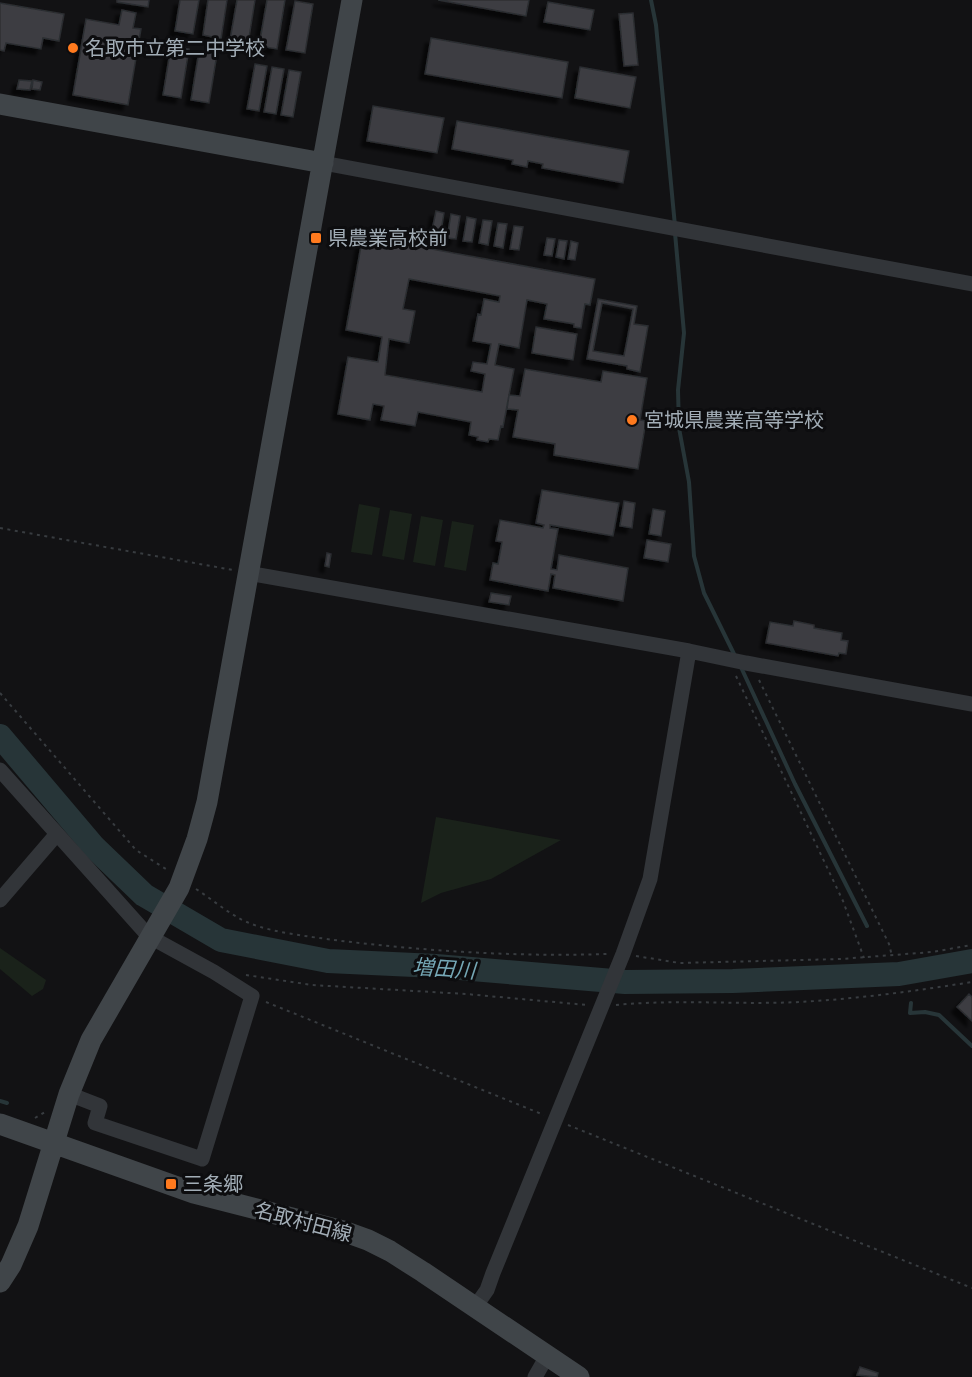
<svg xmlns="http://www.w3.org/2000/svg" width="972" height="1377" viewBox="0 0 972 1377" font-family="'Space Grotesk','Noto Sans JP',sans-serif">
<defs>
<filter id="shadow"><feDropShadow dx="-5.5" dy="5.5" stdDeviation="1.5" flood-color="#0009"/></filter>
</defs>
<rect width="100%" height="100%" fill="#121214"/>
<path fill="#1a221a" d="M359,504L380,508L372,555L351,552Z
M390,510L412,514L404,560L382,556Z
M421,516L443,520L435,566L413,562Z
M452,521L474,525L466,571L444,567Z
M436,817L561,840L491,879L441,893L421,903Z
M0,948L46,980L43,989L32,996L0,969Z"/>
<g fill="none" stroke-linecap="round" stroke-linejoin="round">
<path stroke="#273538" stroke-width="4" d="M651,0L656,25L675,226
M675,233L684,333L678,390L679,428L689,482L694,556L704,593L735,656
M740,665L795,784L867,926
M911,1003L910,1013L925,1012L939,1015L972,1046
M0,1101L7,1103"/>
<path stroke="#273538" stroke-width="24" d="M0,736L94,847L144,895L221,940L328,961L436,966L625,982L733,981L899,974L972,961"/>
</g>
<path fill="#3c3d42" stroke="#2c2d30" stroke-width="1.5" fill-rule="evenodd" filter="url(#shadow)" d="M117,0H149L148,7L117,2Z
M180,0H199L193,34L175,31Z
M208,0H227L221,39L203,35Z
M237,0H255L248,44L230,40Z
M267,0H285L277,49L259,46Z
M438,0H529L526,16Z
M295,1L313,4L305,53L286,50Z
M548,2L594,10L590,30L544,22Z
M0,3L64,14L59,41L43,38L41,49L6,43L4,51L0,50Z
M122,10L136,13L133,28L141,29L128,105L73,95L86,19L119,25Z
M633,13L638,65L624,66L619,14Z
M431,38L568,62L562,98L425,74Z
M171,46L189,49L181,98L163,95Z
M199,51L217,54L209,103L191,100Z
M255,64L267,66L259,111L247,109Z
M272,67L284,69L276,114L264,112Z
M580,67L636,77L630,108L575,98Z
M289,70L301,72L293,117L281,115Z
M19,80L32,81L30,90L17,89Z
M33,80L42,82L40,90L32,89Z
M373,106L444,118L437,153L367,141Z
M457,121L629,151L623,183L542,168L543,164L528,161L527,167L512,164L513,160L452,149Z
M436,211L444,213L440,237L431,235Z
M451,214L460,216L456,239L447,238Z
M467,217L476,219L472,242L463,241Z
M483,220L492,221L488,245L479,243Z
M498,223L507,224L503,248L494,246Z
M514,226L523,227L519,250L510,249Z
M364,229L416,238L415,246L595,279L590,305L585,304L581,328L574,327V324L544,319L547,304L527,300L519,348L499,344L495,365L514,369L503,427L501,426L498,440L489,439L488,442L477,440L478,437L469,435L471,422L418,412L415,426L381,420L384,406L373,404L370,420L338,414L348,357L378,362L382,337L346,330ZM409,279L500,296L499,302L484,299L481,315L478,314L473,341L491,344L487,364L473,362L471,371L485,374L482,392L385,375L389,339L409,343L415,311L403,309Z
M547,238L555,239L552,256L544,255Z
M559,240L567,241L564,259L556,257Z
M571,241L578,243L575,260L568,259Z
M598,299L637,306L634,324L648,326L640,372L627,369V366L587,359ZM602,303L633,309L624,356L593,351Z
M536,327L577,334L573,360L532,353Z
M525,369L601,382L603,371L647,378L640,420L646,421L638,469L554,455L555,444L513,437L518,410L507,409L509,395L520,396Z
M542,490L619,503L613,536L550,525V528L558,529L551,569L557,570L559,555L628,568L623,601L553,588L555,575L551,574L548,591L490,580L493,563L498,564L502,542L496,541L500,520L543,528L544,525L536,523Z
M624,501L635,503L632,528L620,526Z
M653,509L665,511L661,536L649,534Z
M647,540L671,544L668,562L644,558Z
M327,553L331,554L329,567L325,566Z
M491,593L511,596L509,605L489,602Z
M794,621L814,625V628L842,633L841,640L848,641L846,654L839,653L838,656L766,643L770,622L793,626Z
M969,994L972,997V1021L957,1007Z
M860,1367L878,1373L877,1377L857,1375Z"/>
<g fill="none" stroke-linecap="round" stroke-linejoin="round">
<path stroke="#383c40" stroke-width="2" stroke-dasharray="3 4.5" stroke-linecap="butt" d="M0,528L233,570
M736,676L843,901L864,958
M759,680L889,944L892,956
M0,693L136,850L169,871
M196,889C210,898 223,909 237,917C261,932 307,936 334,940C424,951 516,957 607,954
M636,956L680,963L841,959L932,952L972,945
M246,975L312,985L466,994L587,1005
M266,1002L544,1115
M616,1005C677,999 738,1005 799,1002C857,999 915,991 972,982
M35,1118L45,1112
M568,1125L972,1288"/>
<path stroke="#323539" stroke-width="15" d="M323,163L972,284
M248,573L689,651L746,663L972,704
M0,770L144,931L152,938L214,972L252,996L202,1159L95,1123L100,1106L69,1094
M0,900L56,835
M475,1307L487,1290L493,1273L623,954L650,879L689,651
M535,1377L547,1356"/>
<path stroke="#404549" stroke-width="21" d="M0,104L323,163
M0,1124L194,1193L343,1231L368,1240L390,1251L423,1272L579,1377
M0,1282L11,1265L28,1226L69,1094L91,1040L179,888L197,839L207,802L352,0"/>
</g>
<g fill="#ff7a1e" stroke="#0d0d0f" stroke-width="2">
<circle cx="73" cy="48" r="6"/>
<rect x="310" y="232" width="12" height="12" rx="3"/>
<circle cx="632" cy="420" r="6"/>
<rect x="165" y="1178" width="12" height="12" rx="3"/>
</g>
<g text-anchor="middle" stroke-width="6" stroke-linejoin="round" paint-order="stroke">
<g font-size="20" fill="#a2adb6" stroke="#0d0d0f" text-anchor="start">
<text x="85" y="55">名取市立第二中学校</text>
<text x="328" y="245">県農業高校前</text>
<text x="644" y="427">宮城県農業高等学校</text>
<text x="183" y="1191">三条郷</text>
</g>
<g font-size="20" fill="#a2adb6" stroke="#0d0d0f">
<text transform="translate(303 1222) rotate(15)" y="7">名取村田線</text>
</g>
<g font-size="21" font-style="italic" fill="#75a7b5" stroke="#0d0d0f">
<text transform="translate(444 969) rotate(4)" y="7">増田川</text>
</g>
</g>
</svg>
